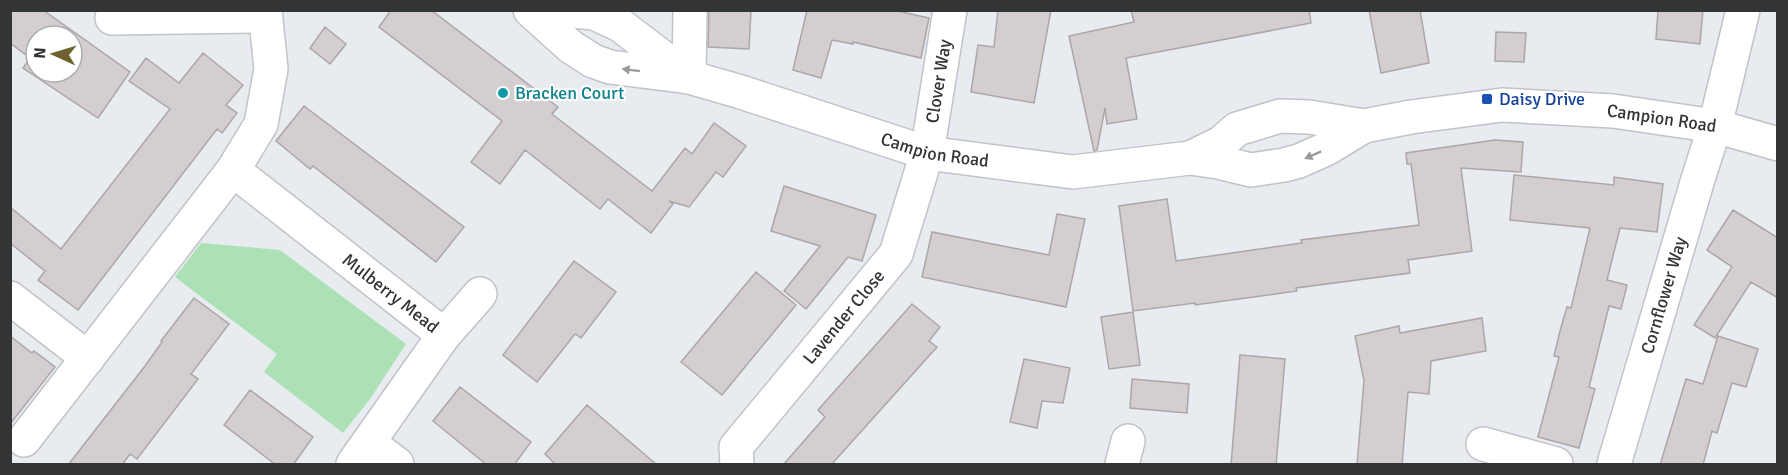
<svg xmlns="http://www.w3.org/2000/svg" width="1788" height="475" viewBox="0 0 1788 475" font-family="Signika,sans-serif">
<rect width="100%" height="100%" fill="#e8ebf0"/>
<path fill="#ace1b6" d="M201,243L280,250L406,344L370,399L343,433L264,372L277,354L175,277Z"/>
<path fill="#d4ced0" stroke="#aca6a8" stroke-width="1.5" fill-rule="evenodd" d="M10,10H43L130,72L98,118L23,68L30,58L10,43ZM36,36H72V72H36Z
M391,10H431L558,107L552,114L652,191L685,148L692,154L714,123L746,146L723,177L716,172L689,207L669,201L673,204L651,233L608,199L600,209L525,150L500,184L471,162L502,121L379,27Z
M709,10H751L749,49L708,47Z
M807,10H893L929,18L921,58L853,42V44L832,40L821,78L793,70Z
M998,10H1051L1034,103L971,92L978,45L994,47Z
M1131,10H1309L1311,23L1126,58L1137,119L1107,124L1105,108L1097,150L1094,151L1069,36L1134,22Z
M1369,10H1420L1429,63L1381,73Z
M1658,10H1703L1700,44L1656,39Z
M325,27L346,44L330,64L310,48Z
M1496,32L1526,33L1524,62L1495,61Z
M203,53L243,85L226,105L237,113L222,133L217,129L78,310L38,280L45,271L10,243V207L61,249L170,109L129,81L146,58L179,83Z
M304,106L464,227L436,262L313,166L310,169L276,141Z
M1495,140L1523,142L1521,172L1461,168L1472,251L1408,260L1410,273L1296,288L1297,291L1195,305V303L1133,311L1119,206L1167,199L1176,261L1302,243L1301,240L1419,225L1411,164H1407L1406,153Z
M1514,175L1614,185V177L1663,184L1657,232L1620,228L1607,280L1627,285L1621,309L1609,306L1589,387L1595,389L1579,448L1538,437L1559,357L1554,356L1560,331L1567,307L1571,308L1590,228L1510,220Z
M784,186L876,215L862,261L848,257L806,309L784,291L820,246L771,231Z
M1733,210L1778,238V298L1751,282L1715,338L1694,325L1732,267L1707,250Z
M1057,214L1085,219L1066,307L922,277L932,232L1049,255Z
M574,261L616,292L581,338L575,334L537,382L503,355Z
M756,272L796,305L722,395L681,362Z
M194,298L229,324L191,374L198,379L137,459L130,454L122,465H68L145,366L162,342L161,341Z
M912,304L940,327L929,341L937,347L831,465H783L825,417L818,410Z
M1133,312L1140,365L1109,369L1101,317Z
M1482,318L1486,351L1431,361L1429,394L1408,392L1402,465H1357L1364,381L1355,336L1399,326L1400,333Z
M10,336L32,353L34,351L55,367L10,424Z
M1718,336L1758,349L1746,387L1732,383L1717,433L1712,431L1703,465H1660L1686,379L1703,384Z
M1240,355L1285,359L1276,465H1231Z
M1024,359L1070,368L1063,403L1042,401L1037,428L1010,422Z
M1132,379L1189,384L1187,413L1130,408Z
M460,387L531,442L514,465H487L433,421Z
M250,390L313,437L293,465H276L224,425Z
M587,405L657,465H556L545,454Z"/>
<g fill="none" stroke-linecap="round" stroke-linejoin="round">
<defs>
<g id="minor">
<path id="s1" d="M265,10L271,69L261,124L233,170L444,335L353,464"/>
<path id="s2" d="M530,10L571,47L593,61L610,67L689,77L741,92L927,153L1073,172L1190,158L1218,162L1251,170L1284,165L1299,161L1326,149L1364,126L1411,117L1502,105L1613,111L1715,126L1778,144"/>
<path d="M562,10L594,13L620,25L687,76"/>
<path d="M112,18L265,16"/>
<path d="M689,77L690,10"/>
<path d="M1190,158L1221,143L1237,129L1280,116L1309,117L1364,126"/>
<path d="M10,298L88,358"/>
<path d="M444,335L480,294"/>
<path d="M24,440L233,170"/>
<path d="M369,443L397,464"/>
<path d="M1483,444L1556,464"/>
<path id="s3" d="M737,464L736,447L896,254L927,153L950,10"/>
<path d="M1122,464L1128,441"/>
<path id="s4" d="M1614,464L1698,179L1715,126L1743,10"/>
</g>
</defs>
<use href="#minor" stroke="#c1c3c8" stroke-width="36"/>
<use href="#minor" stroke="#fff" stroke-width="33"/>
</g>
<defs><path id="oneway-solid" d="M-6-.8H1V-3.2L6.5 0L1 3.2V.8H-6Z" transform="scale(1.5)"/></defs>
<g fill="#999a9a">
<use href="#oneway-solid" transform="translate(631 70) rotate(-173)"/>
<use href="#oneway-solid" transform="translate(1313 155) rotate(156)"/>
</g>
<circle fill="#0f9aa8" stroke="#fff" stroke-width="2" cx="503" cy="93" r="6"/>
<rect fill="#1a4fb4" stroke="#fff" stroke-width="2" x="1481" y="93" width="12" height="12" rx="3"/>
<g text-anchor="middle" stroke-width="4.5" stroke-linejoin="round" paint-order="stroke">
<g font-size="18" fill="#333436" stroke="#fff">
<text dy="6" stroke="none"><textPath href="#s3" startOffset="446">Clover Way</textPath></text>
<text dy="6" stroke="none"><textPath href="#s2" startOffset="1179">Campion Road</textPath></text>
<text dy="6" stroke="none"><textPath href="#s2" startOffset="436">Campion Road</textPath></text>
<text dy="6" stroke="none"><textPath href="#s1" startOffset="369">Mulberry Mead</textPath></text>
<text dy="6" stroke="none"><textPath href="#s4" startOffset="176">Cornflower Way</textPath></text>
<text dy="6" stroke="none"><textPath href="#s3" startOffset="186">Lavender Close</textPath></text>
</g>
<g font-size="18" fill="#0d838f" stroke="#fff" text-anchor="start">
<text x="515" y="99">Bracken Court</text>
</g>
<g font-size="18" fill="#164399" stroke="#fff" text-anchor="start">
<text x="1499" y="105">Daisy Drive</text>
</g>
</g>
<rect width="1788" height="475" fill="none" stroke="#333436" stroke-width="24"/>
<g transform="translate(54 54) rotate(274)"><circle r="28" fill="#ffffff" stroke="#adaeaf" stroke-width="1.5"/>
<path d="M0-4.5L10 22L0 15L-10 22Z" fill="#6e612e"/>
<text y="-9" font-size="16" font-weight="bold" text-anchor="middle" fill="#333436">N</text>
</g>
</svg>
